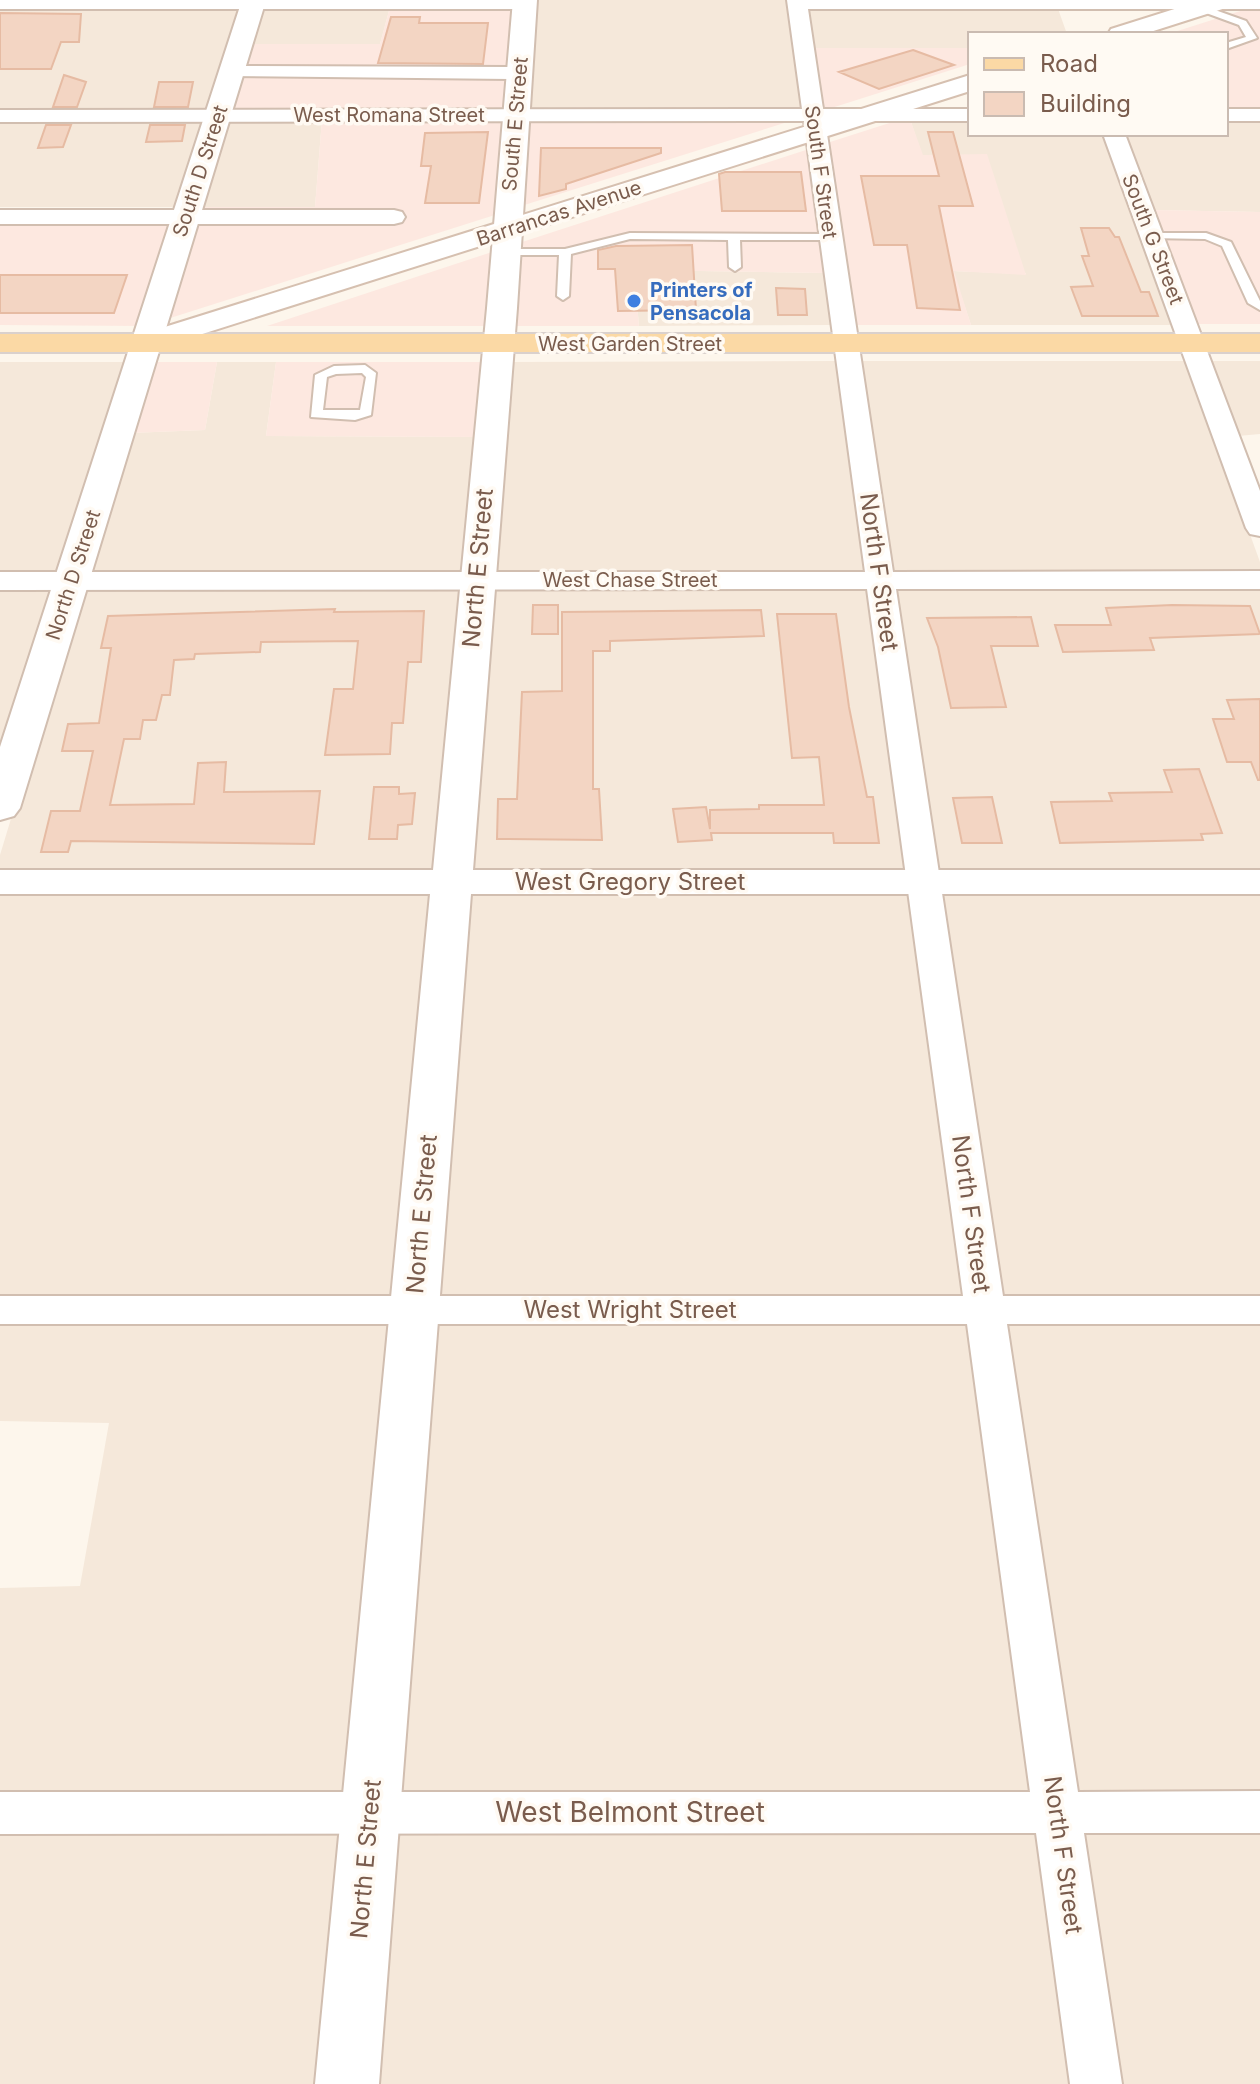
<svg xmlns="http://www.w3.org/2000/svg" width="1260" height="2084" viewBox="0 0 1260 2084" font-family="Inter,sans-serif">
<rect width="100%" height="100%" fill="#fdf6ec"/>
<path fill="#f5e8da" d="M533,0H789L803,108L524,110Z
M1057,6L1067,34H970V48H812L806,7Z
M0,7H244L210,112H0Z
M261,7H390L380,44H249Z
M208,119L179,207H0V120Z
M226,119H322L315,207H199Z
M910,119H970V134H1104L1174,325H971L953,271L1026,274L922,155Z
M1226,119H1260V212L1152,210L1123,134H1226Z
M634,270L825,273L832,325L639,326Z
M837,361L867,573H490L507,362Z
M859,361H1187L1260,562V573H892Z
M1209,361H1260V434L1238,436Z
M0,362H130L60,574H0Z
M217,362H276L266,436L478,437L465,573L85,574L130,433L205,430Z
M1260,587V872H937L894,588Z
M0,588H56L0,764Z
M81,588H464L437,872H0V855Z
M489,588H869L907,872H467Z
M0,892H435L397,1295L0,1296Z
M465,892H910L965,1296H433Z
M940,892H1260V1295H1001Z
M395,1324L351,1792H0V1588L80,1586L109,1423L0,1421V1325Z
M430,1324H969L1032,1791L393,1792Z
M1005,1324H1260V1791L1074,1792Z
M347,1833L324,2084H0V1834Z
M1038,1833L1072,2084H370L390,1834Z
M1081,1833H1260V2084H1119Z"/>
<path fill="#fde8e0" d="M516,6L506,111L229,112L249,44H380L390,7Z
M1256,6H1260V111H1226V34H1168Z
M812,48H970V64L822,111Z
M322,119H505L498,214L164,320L194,222H403L404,213H197L199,207H315Z
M524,119H797L518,207Z
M902,119H910L923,155L987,154L1026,275L954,271L971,325H854L827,143Z
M809,149L825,273L634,270L639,326H510L516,244Z
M1152,210L1260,212V324H1195Z
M0,222H174L141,326L0,325Z
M495,251L489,326H267Z
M152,362H217L205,430L130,433Z
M276,362H485L478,437L266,436Z"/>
<path fill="#f3d5c3" stroke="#e6bba3" stroke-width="2" d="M0,13L81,14L79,42H61L51,69H0Z
M391,17H420L419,23H488L483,64L378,63Z
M913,50L954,65L879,89L839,72Z
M64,75L86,82L77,107H53Z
M159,82H193L188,107H154Z
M46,125H71L63,147L38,148Z
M150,125H185L182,141L146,142Z
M488,132L479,203H425L431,166H421L425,133Z
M928,132H953L973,206H939L960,310L917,308L907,245H874L861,176H939Z
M541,148H661V153L566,184V189L539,196Z
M725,172H801L806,211H722L719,174Z
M1081,228H1109L1115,237H1119L1141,292H1149L1158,316H1082L1071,287L1093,286L1082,256H1089Z
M692,245L696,310L618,311L615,269H598V250L616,246Z
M0,275H127L114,313H0Z
M776,288L805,289L807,315H778Z
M533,605H558V634H532Z
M1172,605L1250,606L1260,634L1150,638L1154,650L1063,652L1055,625H1111L1106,608Z
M335,609L334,612L424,611L421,662H408L403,723H392L390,754L325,755L334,689H353L358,641L261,642L260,652L195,654L194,659L174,660L170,695H162L156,720H143L140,739H124L110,805L194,804L198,763L226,762L224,792L320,791L314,844L71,841L68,852H41L51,811H80L93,751H62L68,724L99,723L111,648H101L108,616Z
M761,610L764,636L610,641V651H593V789H599L602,840L497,839L498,799H517L522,692L562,691V612Z
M777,614H836L849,707L867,797H873L879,843H834L833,833H711L712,840L678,842L673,809L706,807L710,829V810L759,809V805H824L819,757L792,758Z
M1031,617L1038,646H991L1006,707L951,708L938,647L927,618Z
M1260,699V780H1258L1251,762H1227L1213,719H1234L1227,700Z
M1199,769L1222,833L1201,834L1203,840L1060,843L1051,802L1112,801L1109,793L1172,792L1164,770Z
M374,787H399V794L415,793L412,824L398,825L397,839H369Z
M992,797L1002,843H962L953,798Z"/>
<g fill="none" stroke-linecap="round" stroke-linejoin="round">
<defs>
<path id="service" d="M1201,5L1246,21L1257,38L1226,49V43L1246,37L1239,25L1198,10L1196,8Z
M630,233L831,234L837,237L831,240H740L741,267L735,271L729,267L728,240L630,239L571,254L569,296L563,300L557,296L559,255H505L499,252L505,249H565Z
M1152,233H1206L1231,242L1260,301V310L1248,303L1222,246L1205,239L1148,238V234Z
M334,366L365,365L376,373L371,415L355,420L311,417L315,375ZM362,373L366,377L360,410H323L327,377L336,374Z"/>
<path id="minor" d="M0,0H533L535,3L525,9H0Z
M787,0H1260V9H808L823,109H970V121H825L893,572L1260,571V589H896L1003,1296H1260V1324H1007L1078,1792L1260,1791V1833H1084L1122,2084H1070L1036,1833L0,1834V1792H1030L967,1324H0V1296H963L867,589L0,590V572H865L804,121L0,122V110L802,109Z
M232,66L519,67L529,73L519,79L225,76L222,72Z
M1226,109H1260V121H1226Z
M1103,134H1125L1260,491V536L1250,534L1246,528Z
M0,210H394L402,212L405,217L402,222L394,224H0Z"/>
<path id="tertiary" d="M242,0H266L20,808L14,816L0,820V747Z
M513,0H537L517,308L473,870H1260V894H471L379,2084H315L430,894H0V870H433L487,308Z"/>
<path id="secondary" d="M1203,0H1239L1235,5L1144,34H1108L1111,29Z
M970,75V91L158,348L147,351L136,348L132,342L136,336Z"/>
<path id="primary" d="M0,334H1260V352H0Z"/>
</defs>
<use href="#service" stroke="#d1beb0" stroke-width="4"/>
<use href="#minor" stroke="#d1beb0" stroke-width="4"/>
<use href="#tertiary" stroke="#d1beb0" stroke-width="4"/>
<use href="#secondary" stroke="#d6c0b0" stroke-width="4"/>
<use href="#primary" stroke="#dad1cd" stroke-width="4"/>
<use href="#service" fill="#fff" fill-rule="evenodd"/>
<use href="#minor" fill="#fff" fill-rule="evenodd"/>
<use href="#tertiary" fill="#fff" fill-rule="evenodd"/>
<use href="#secondary" fill="#fff" fill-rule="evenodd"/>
<use href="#primary" fill="#fbd9a5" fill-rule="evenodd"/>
</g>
<circle fill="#3f7fe0" stroke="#fffaf3" stroke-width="3" cx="634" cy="301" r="8"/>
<g text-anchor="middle" stroke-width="7" stroke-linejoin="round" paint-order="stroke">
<g font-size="20" fill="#7a5c4d" stroke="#fffaf3">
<text x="389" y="122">West Romana Street</text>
<text transform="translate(515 124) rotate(-85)" y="7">South E Street</text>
<text transform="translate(200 171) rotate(-72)" y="7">South D Street</text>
<text transform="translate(821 172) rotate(82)" y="7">South F Street</text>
<text transform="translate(559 213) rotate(-18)" y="7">Barrancas Avenue</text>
<text transform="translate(1153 239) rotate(69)" y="7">South G Street</text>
<text x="630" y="351">West Garden Street</text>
<text transform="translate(73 575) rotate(-72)" y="7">North D Street</text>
<text x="630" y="587">West Chase Street</text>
</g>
<g font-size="20" font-weight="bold" fill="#366cbe" stroke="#fffaf3" text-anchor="start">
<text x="650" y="297">Printers of<tspan x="650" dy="23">Pensacola</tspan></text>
</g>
<g font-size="24" fill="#7a5c4d" stroke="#fffaf3">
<text transform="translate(478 568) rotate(-85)" y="8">North E Street</text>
<text transform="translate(879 572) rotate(82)" y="8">North F Street</text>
<text x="630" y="890">West Gregory Street</text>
<text transform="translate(422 1214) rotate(-85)" y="8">North E Street</text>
<text transform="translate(971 1214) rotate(82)" y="8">North F Street</text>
<text x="630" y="1318">West Wright Street</text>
<text transform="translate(1063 1855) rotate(82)" y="8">North F Street</text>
<text transform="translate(366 1859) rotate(-85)" y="8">North E Street</text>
</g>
<g font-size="28" fill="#7a5c4d" stroke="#fffaf3">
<text x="630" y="1822">West Belmont Street</text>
</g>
</g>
<rect x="968" y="32" width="260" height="104" fill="#fffaf3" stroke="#cabbb1" stroke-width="2"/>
<rect x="984" y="58" width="40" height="12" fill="#fbd9a5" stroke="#cabbb1" stroke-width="2"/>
<text x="1040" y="72" font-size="24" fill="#7a5c4d">Road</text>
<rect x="984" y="92" width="40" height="24" fill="#f3d5c3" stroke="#cabbb1" stroke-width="2"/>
<text x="1040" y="112" font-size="24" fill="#7a5c4d">Building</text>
</svg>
